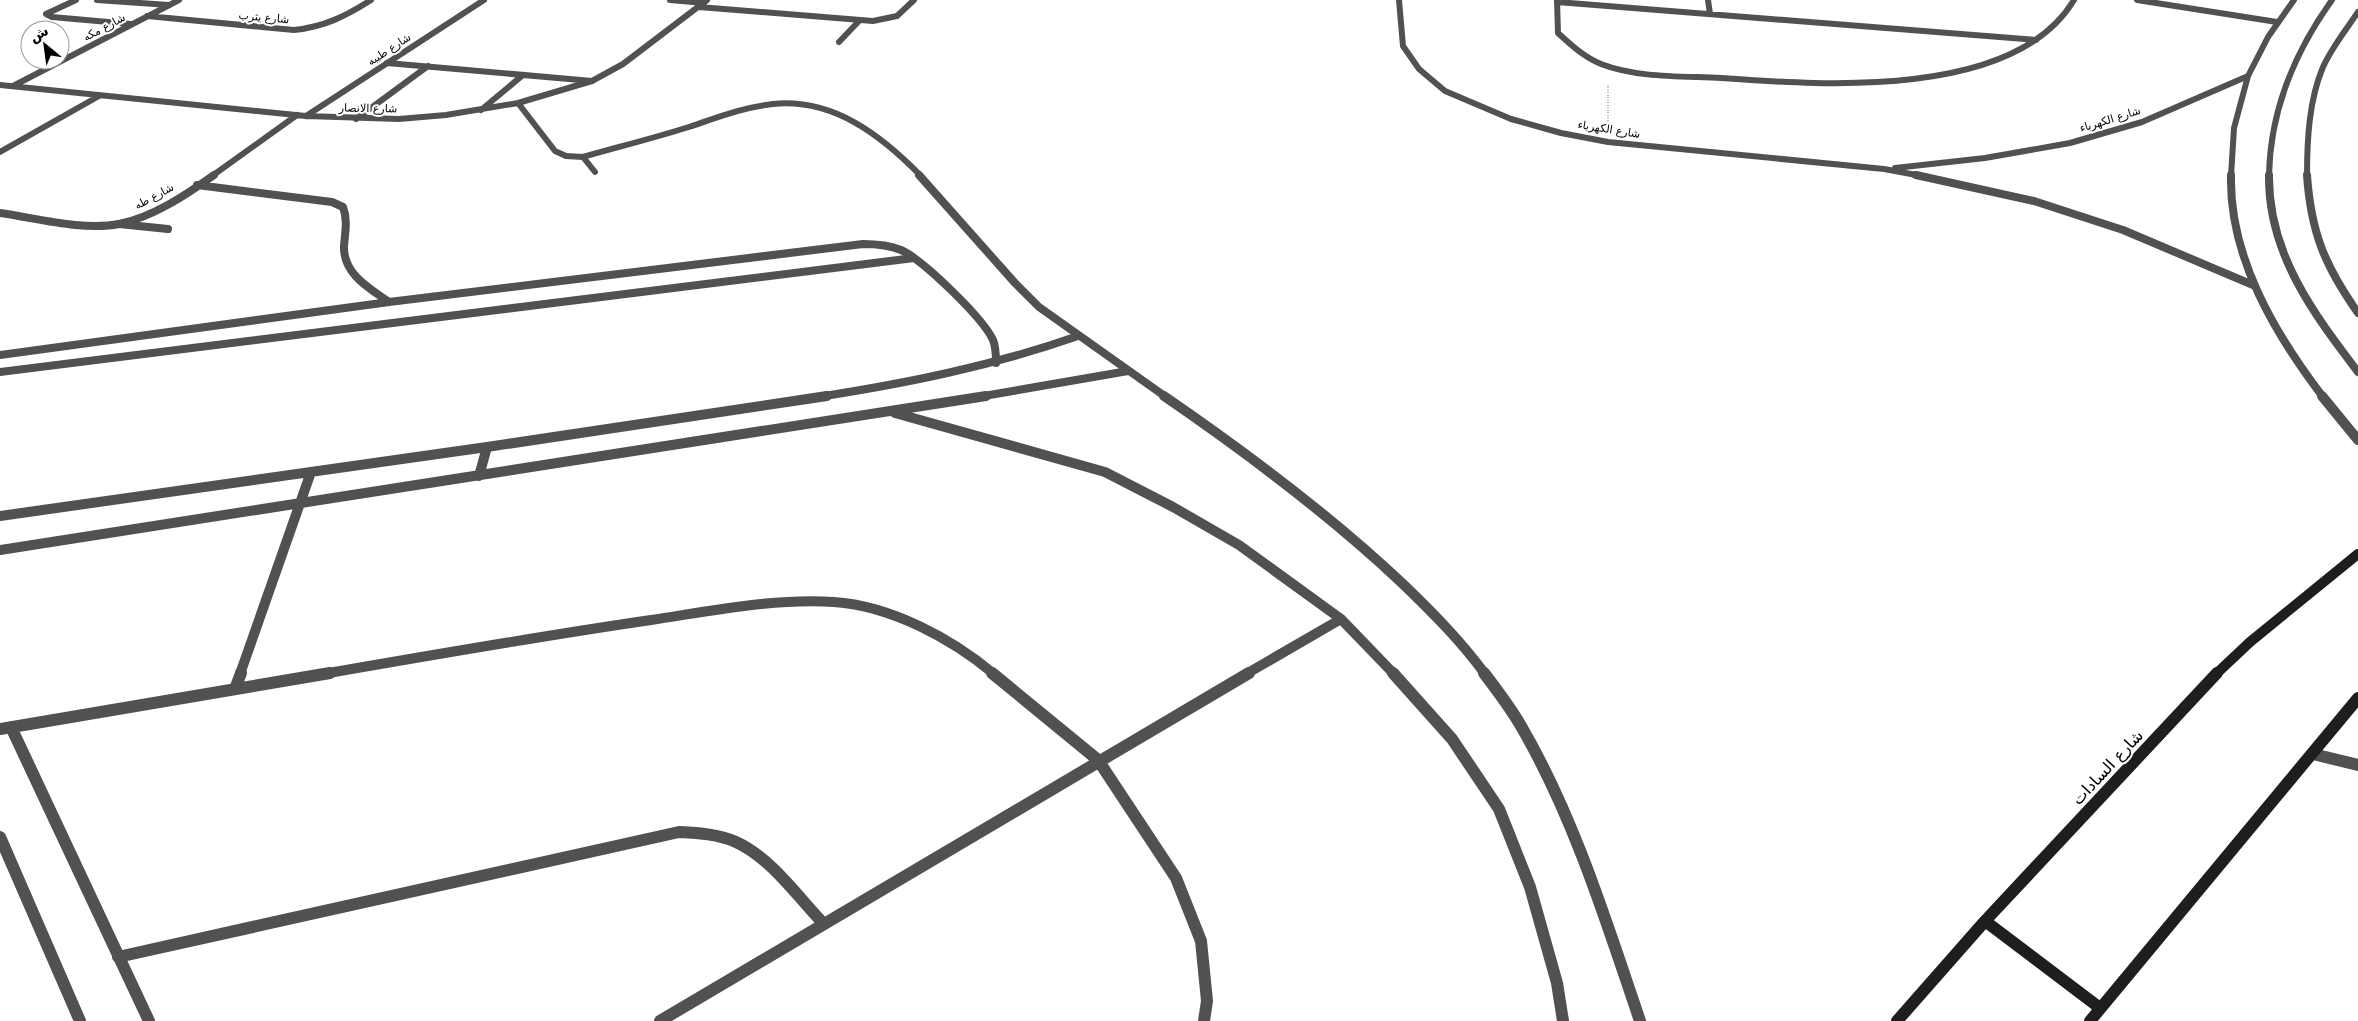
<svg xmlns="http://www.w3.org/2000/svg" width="2358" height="1021" viewBox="0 0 2358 1021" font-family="'DejaVu Sans','Noto Sans Arabic',sans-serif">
<rect width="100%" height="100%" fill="#fff"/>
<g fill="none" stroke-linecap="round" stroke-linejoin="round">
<path stroke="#737373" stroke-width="2" stroke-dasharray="0.5 2" stroke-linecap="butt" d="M1608,85V124"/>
<path stroke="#515151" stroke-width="6" d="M76,0L46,14L52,17L131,24
M97,0L169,5
M839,42L859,21
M387,63L592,81
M481,110L523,75
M356,119L428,66
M583,157L595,172"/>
<path stroke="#515151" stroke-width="8" d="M119,224L168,229"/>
<path stroke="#515151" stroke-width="6" d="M670,0L704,3
M1399,0L1403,46L1419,69L1445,91L1511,119L1561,133L1608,142L1884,169L1922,176
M1557,0L1558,33C1571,45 1584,57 1601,64C1637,78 1682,76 1721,78C1821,85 2014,100 2074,0
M1708,0L1710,14
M2137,0L2277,22
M1557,2L2036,40
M699,7L873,21L897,16L914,0
M147,16L294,30C324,27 346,16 371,0
M0,85L306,116L399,119L446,115L518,103L592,81L623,64L707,0
M13,86L179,0
M518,103L555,151L566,156L583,157C618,147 654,138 689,127C716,118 744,107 773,104C833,98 881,135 921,176
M306,116L484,0
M0,152L99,96
M1895,168L1985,158L2070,143L2142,122L2248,76L2268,37L2294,0
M212,176L297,115
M2231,176L2234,128L2248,76
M2269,176C2270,110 2294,53 2332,0
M2307,176C2307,140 2309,100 2323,67C2332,47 2346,30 2358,12"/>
<path stroke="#515151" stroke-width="8" d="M919,175L1015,283L1039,307L1166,397
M1916,175L2034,201L2123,230L2253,285
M2231,175C2229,257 2275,334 2323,397
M2269,175C2268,253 2313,313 2358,372
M2307,175C2311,233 2325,266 2358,313
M197,185L332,202L343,207C348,220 345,233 344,246C343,274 369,288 389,302
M0,213C36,218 83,231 119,224C153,217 186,195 214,175
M0,355L389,302L863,244C876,244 889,245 901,250C923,260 983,318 993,340C996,347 996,356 996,363
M0,372L914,258
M818,397C908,383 992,366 1078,336
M978,397L1128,371"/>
<path stroke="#515151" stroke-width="10" d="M1164,396C1247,453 1329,514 1403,584C1432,612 1461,641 1485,674
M2322,396L2358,440
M895,413L1105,472L1173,507L1239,545L1341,619L1394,674
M479,476L487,447
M0,516L487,447L827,396
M0,550L986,396
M240,674L311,472
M323,674C432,655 541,636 651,620C711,611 773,598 834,602C891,606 951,638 994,674
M1246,674L1341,619"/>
<path stroke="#515151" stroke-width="12" d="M992,673L1098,760L1176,878L1201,941L1207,1001L1204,1021
M1393,673L1452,739L1499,809L1530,887L1557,983L1563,1021
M1484,673C1497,690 1510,707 1521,726C1574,817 1606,921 1640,1021
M235,689L241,673
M11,727L149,1021
M0,729L330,673
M2313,754L2358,765
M0,837L80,1021
M118,957L679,832C698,833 718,834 736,842C771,858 797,896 823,923
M660,1021L1249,673"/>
<path stroke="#1e1e1e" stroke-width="10" d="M2216,674L2250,642L2358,554"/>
<path stroke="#1e1e1e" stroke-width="12" d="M1985,921L2100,1008
M1897,1021L1985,921L2217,673
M2090,1021L2358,698"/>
</g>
<g text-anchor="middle" stroke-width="4" stroke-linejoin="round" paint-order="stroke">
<g font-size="11" fill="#000" stroke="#fff">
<text transform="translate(264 17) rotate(5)" y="4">شارع يثرب</text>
<text transform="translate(104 27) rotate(-28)" y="4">شارع مكه</text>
<text transform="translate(389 49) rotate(-33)" y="4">شارع طيبه</text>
<text transform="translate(368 108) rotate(1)" y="4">شارع الانصار</text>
<text transform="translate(2110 119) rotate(-17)" y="4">شارع الكهرباء</text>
<text transform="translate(1609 129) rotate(9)" y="4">شارع الكهرباء</text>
<text transform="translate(154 196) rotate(-28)" y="4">شارع طه</text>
</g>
<g font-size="16" fill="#000" stroke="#fff">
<text transform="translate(2107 767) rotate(-47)" y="6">شارع السادات</text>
</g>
</g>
<g transform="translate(45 45) rotate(331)"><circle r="24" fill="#ffffff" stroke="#999999"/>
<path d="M0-4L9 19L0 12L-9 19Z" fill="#000000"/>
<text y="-8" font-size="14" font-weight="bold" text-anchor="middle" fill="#000000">ش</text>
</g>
</svg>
